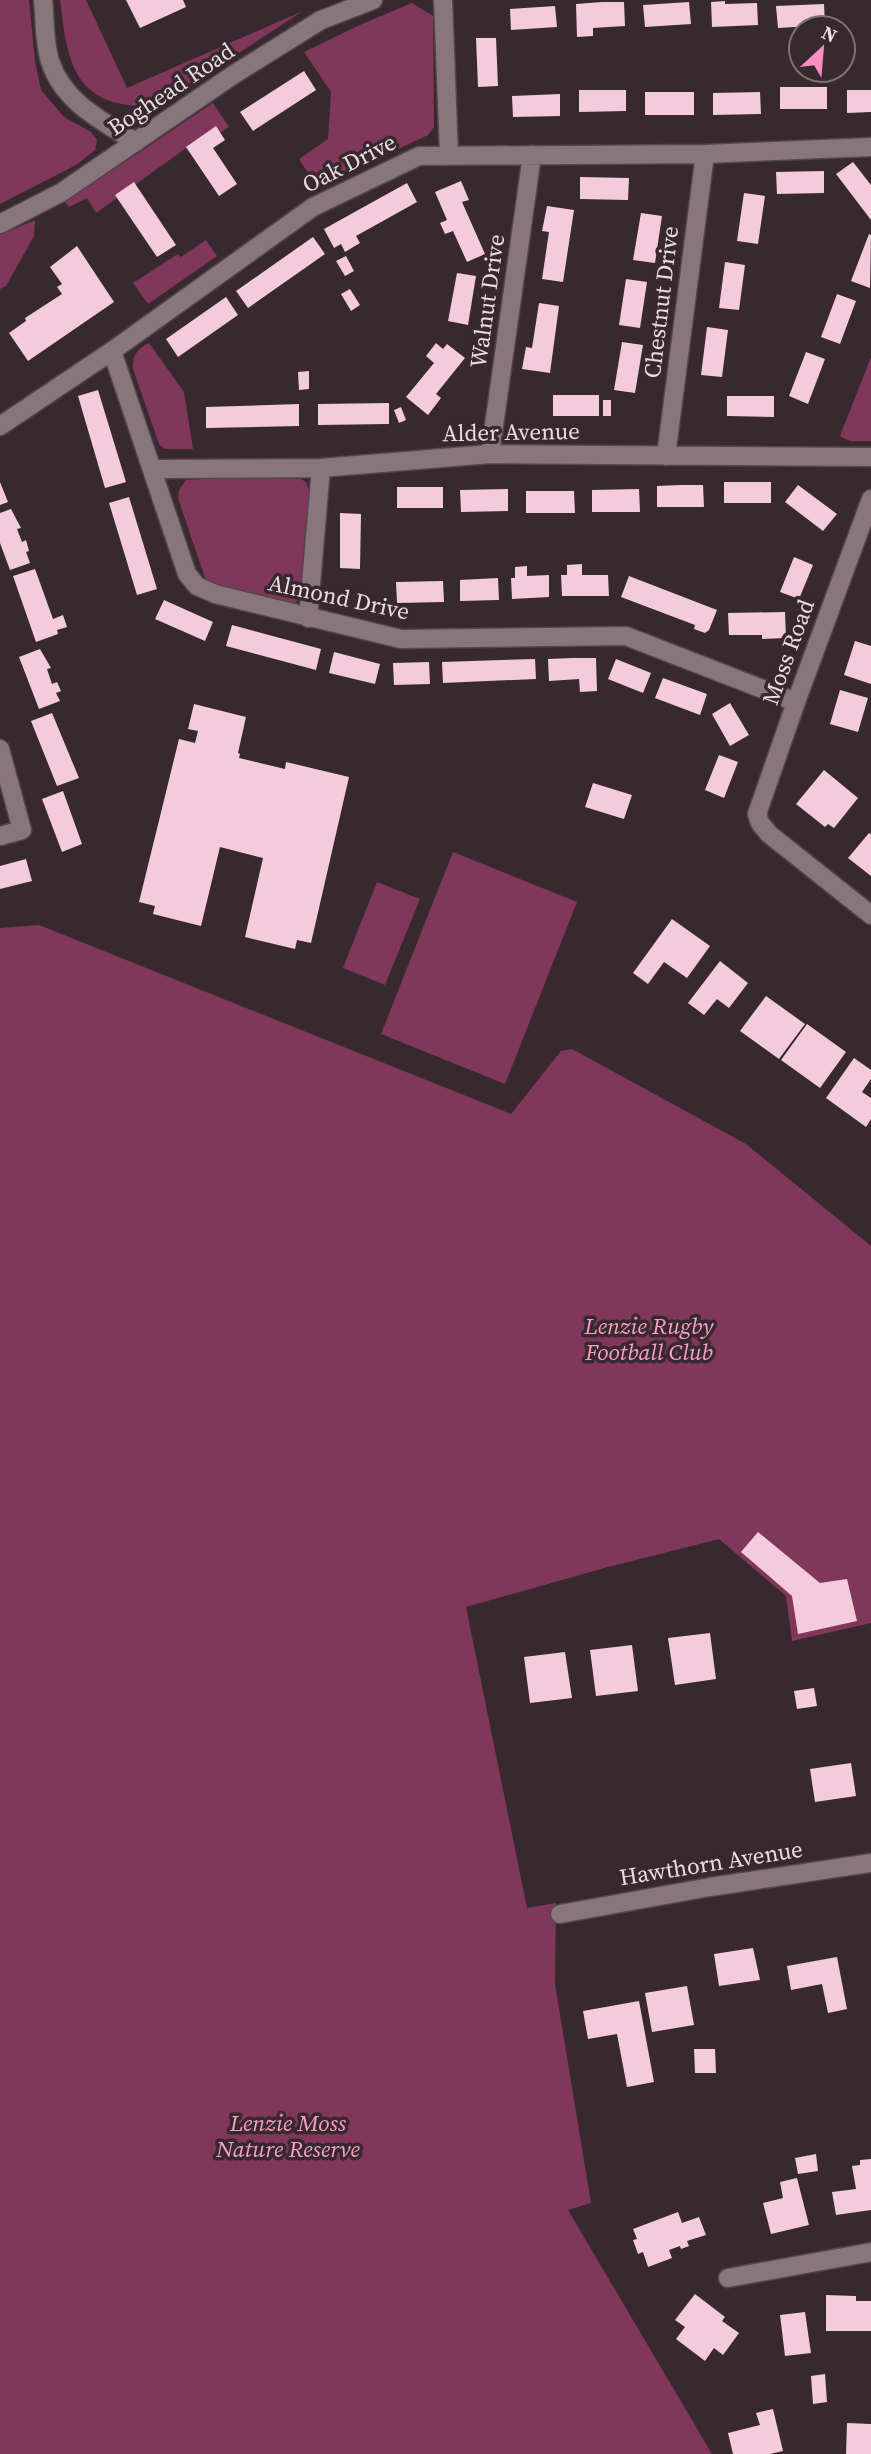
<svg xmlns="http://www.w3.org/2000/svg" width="871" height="2454" viewBox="0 0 871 2454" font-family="'Source Serif 4',serif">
<rect width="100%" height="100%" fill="#38292f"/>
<path fill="#80375b" d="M0,0H29L35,61L41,90L64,117L91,132L97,140L95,150L76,165L0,204Z
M60,0H86L127,88L303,11L165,101C150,107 138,107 122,104C68,94 66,45 60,0Z
M412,3L433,16L434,127L428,135L317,187L299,159L328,139L331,92L304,52L362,24Z
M213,103L229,127L190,152L186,148L96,213L87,198L69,207L65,202Z
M35,220L34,236L6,286L0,289V235Z
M206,240L217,256L148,304L133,283L178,254L181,257Z
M149,343L184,392L193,449H165L159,444L133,369C132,356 137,349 149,343Z
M871,357V441H850L840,436Z
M292,474L306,482L311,496L301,598L293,605L216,586L205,578L178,498L179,490L186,480Z
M453,852L577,902L505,1084L381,1034Z
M377,882L420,899L385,985L343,968Z
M39,925L511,1114L561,1051L572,1049L746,1144L871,1246V1623L792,1641L786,1596L719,1539L608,1567L466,1607L527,1908L556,1903L555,1984L591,2203L568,2210L712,2454H0V928Z"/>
<path fill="#f4cbdb" d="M126,0H183L186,7L140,28Z
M725,1V4L757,3L758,25L712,27L711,2Z
M602,2H624L625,26L593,28V36L577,37L576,4Z
M689,2L691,24L645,27L643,5Z
M824,4L825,25L778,28L776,6Z
M555,6L557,27L511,30L510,9Z
M476,38H496L498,86L478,87Z
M304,71L316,90L253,131L240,112Z
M780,87H827V109H780Z
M579,90H626V111L579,112Z
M847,90H871V112L847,113Z
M645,92H694V115H645Z
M760,92L761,114L713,115V93Z
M560,94V116L513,117L512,96Z
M216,126L225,140L213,148L237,184L219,196L186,147Z
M853,162L871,185V220L836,174Z
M824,171V193L777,194L776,172Z
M580,177L629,178L628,200L580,199Z
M461,181L469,200L462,202L485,254L467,262L453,231L445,234L440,223L447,220L435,192Z
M134,182L176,245L157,257L115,195Z
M407,183L417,202L356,236L360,243L345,252L341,244L334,248L324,229Z
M744,193L765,196L758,244L737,241Z
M547,206L574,210L563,282L542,279L549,232L542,231Z
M641,213L662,216L655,263L633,260Z
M869,234L871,235L870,288L851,281Z
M313,237L325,254L248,308L236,291Z
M77,246L114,302L28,361L9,333L26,321L25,318L62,294L57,287L62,284L50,267Z
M346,256L354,271L345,276L336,261Z
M725,262L745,265L739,310L719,308Z
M457,273L476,276L468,325L448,321Z
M626,279L647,282L640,328L619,325Z
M350,289L360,305L351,311L341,294Z
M837,294L856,301L840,344L821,337Z
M226,297L238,315L178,357L166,339Z
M539,303L559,306L550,373L522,369L526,347L532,348Z
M707,327L728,330L722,377L701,375Z
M622,342L643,345L635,393L614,390Z
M436,343L443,349L447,344L465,358L436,394L441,398L428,415L406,397L434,363L426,356Z
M806,352L825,359L808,404L789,396Z
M309,371V389L299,390L298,372Z
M98,390L126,482L105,488L78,396Z
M553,395H599V416H553Z
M727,396H774V417L727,416Z
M603,400H611V416H603Z
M389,403V424L318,425V404Z
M299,404V426L206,428V407Z
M401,407L406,420L399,423L394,410Z
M0,482L8,502L0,505Z
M724,482H771V503H724Z
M680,485H703L704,507H657V486Z
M798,485L837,514L823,531L785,502Z
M397,487H443V508H397Z
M508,489V511L461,512L460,490Z
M639,489L640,512H592V490Z
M526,491H574L575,513H526Z
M129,497L157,589L137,595L109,503Z
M11,509L21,528L17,529L22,542L26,540L29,551L26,552L30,563L10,570L0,543V513Z
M340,513L361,514L360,569L340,568Z
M794,557L813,565L799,599L780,592Z
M582,564V575H608L609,596H562L561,575H567V565Z
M527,566V576L549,575V597L512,599L511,578H515V567Z
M35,569L53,619L63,615L67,627L57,630L58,634L36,642L13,576Z
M629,576L717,610L709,630L705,633L694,629L695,625L621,597Z
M498,578L499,600L460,601V580Z
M443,581L444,602L397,603L396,582Z
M164,600L213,622L205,641L155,619Z
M785,612L786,638L762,639V635H729L728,613Z
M232,625L321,649L316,670L226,646Z
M855,641L871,646V684L844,675Z
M40,649L51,668L47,669L52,684L57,682L61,691L56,693L60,701L39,709L19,657Z
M334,652L380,664L375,684L329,673Z
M572,658H596L597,691L580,692L579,679L549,681L548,659Z
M535,659L536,679L443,683L442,662Z
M616,659L651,673L643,693L608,679Z
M429,662L430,684L394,685L393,663Z
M663,678L707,694L700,715L655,698Z
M840,690L868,698L858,732L830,724Z
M730,703L749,735L730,746L712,714Z
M194,704L246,717L238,753L240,754L239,758L285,769L286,762L349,777L311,943L297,940L295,949L245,937L263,858L220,847L201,926L153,914L155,906L139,902L179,739L195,743L198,731L188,729Z
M52,713L79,778L57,786L31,721Z
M719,755L738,762L724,798L705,790Z
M824,770L858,798L834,828L828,824L825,827L796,804Z
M593,783L632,795L624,819L585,807Z
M63,791L82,844L62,852L42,799Z
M869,833L871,834V876L848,858Z
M26,859L32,881L0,889V866Z
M672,919L710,946L687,978L664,962L648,984L633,973Z
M720,961L748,983L729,1008L717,999L704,1015L688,1003Z
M766,996L805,1024L779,1059L740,1031Z
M807,1024L846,1052L820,1088L781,1060Z
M854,1058L871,1070V1079L862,1092L871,1098V1119L866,1127L826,1098Z
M758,1532L820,1583L847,1579L857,1621L798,1634L792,1596L741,1552Z
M710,1633L716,1679L675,1685L668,1638Z
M632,1645L638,1691L596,1696L590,1650Z
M565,1652L572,1698L530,1703L524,1657Z
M814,1688L817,1706L797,1709L794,1691Z
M851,1763L856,1796L815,1802L810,1769Z
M753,1948L760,1980L719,1986L714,1954Z
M837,1957L847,2009L828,2013L822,1984L791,1990L787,1966Z
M687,1986L694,2025L652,2032L645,1993Z
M639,2001L654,2082L627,2087L617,2034L588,2039L583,2011Z
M694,2049H715L716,2073H695Z
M816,2154L818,2171L798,2174L795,2158Z
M871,2159V2210L836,2215L832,2192L856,2189L852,2166L860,2165V2160Z
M797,2178L809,2225L771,2234L763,2203L783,2198L780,2182Z
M678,2212L682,2223L699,2217L706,2235L687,2241L689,2246L681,2249L680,2246L669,2250L672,2258L648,2267L643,2252L638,2254L633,2240L637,2239L633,2229Z
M695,2294L725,2317L722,2321L739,2333L723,2355L714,2348L705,2361L676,2339L685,2327L675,2320Z
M826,2295L856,2296V2301H871V2331H826Z
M805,2312L811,2353L785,2356L780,2315Z
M825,2374L827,2402L813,2404L811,2376Z
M773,2409L783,2451L770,2454H733L728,2433L760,2425L756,2413Z
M847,2423L871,2424V2454H846Z"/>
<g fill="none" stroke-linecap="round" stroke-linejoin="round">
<defs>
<path id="minor" d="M43,0C45,19 44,42 50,61C63,102 102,121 136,142
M443,0L449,155
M0,224L62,192L233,75L321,20L373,0
M112,351L187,574L197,586L215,594L401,639L626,636L796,702
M0,426L112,351L313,207L419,156L705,154L871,147
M490,454L532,155
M666,456L705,154
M153,469L321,468L490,454L871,457
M871,499L796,702L757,814L760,823L769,834L871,915
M308,618L321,468
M0,749L22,830L0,836
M560,1914L710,1887L871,1863
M728,2278L871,2252"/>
</defs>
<use href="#minor" stroke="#53464c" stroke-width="21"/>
<use href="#minor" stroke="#88767d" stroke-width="18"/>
</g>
<g text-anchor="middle" stroke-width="7" stroke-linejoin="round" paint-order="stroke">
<g font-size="23" fill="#e8dee2" stroke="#38292f">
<text transform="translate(171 89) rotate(-34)" y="8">Boghead Road</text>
<text transform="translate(349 163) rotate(-27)" y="8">Oak Drive</text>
<text transform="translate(487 301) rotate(-82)" y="8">Walnut Drive</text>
<text transform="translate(661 302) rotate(-83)" y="8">Chestnut Drive</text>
<text transform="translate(511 432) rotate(-1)" y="8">Alder Avenue</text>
<text transform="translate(339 597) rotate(12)" y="8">Almond Drive</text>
<text transform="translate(788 652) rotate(-70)" y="8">Moss Road</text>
<text transform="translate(711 1863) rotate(-9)" y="8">Hawthorn Avenue</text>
</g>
<g font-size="23" font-style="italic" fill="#fd9cc8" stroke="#38292f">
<text x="649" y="1334">Lenzie Rugby<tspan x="649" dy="26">Football Club</tspan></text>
<text x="288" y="2131">Lenzie Moss<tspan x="288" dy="26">Nature Reserve</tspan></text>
</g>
</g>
<g transform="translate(822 49) rotate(26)"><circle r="33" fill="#38292f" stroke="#7e7177" stroke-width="2"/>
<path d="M0-5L12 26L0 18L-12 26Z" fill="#fc8fc1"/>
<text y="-10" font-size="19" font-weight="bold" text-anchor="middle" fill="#e8dee2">N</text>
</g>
</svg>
